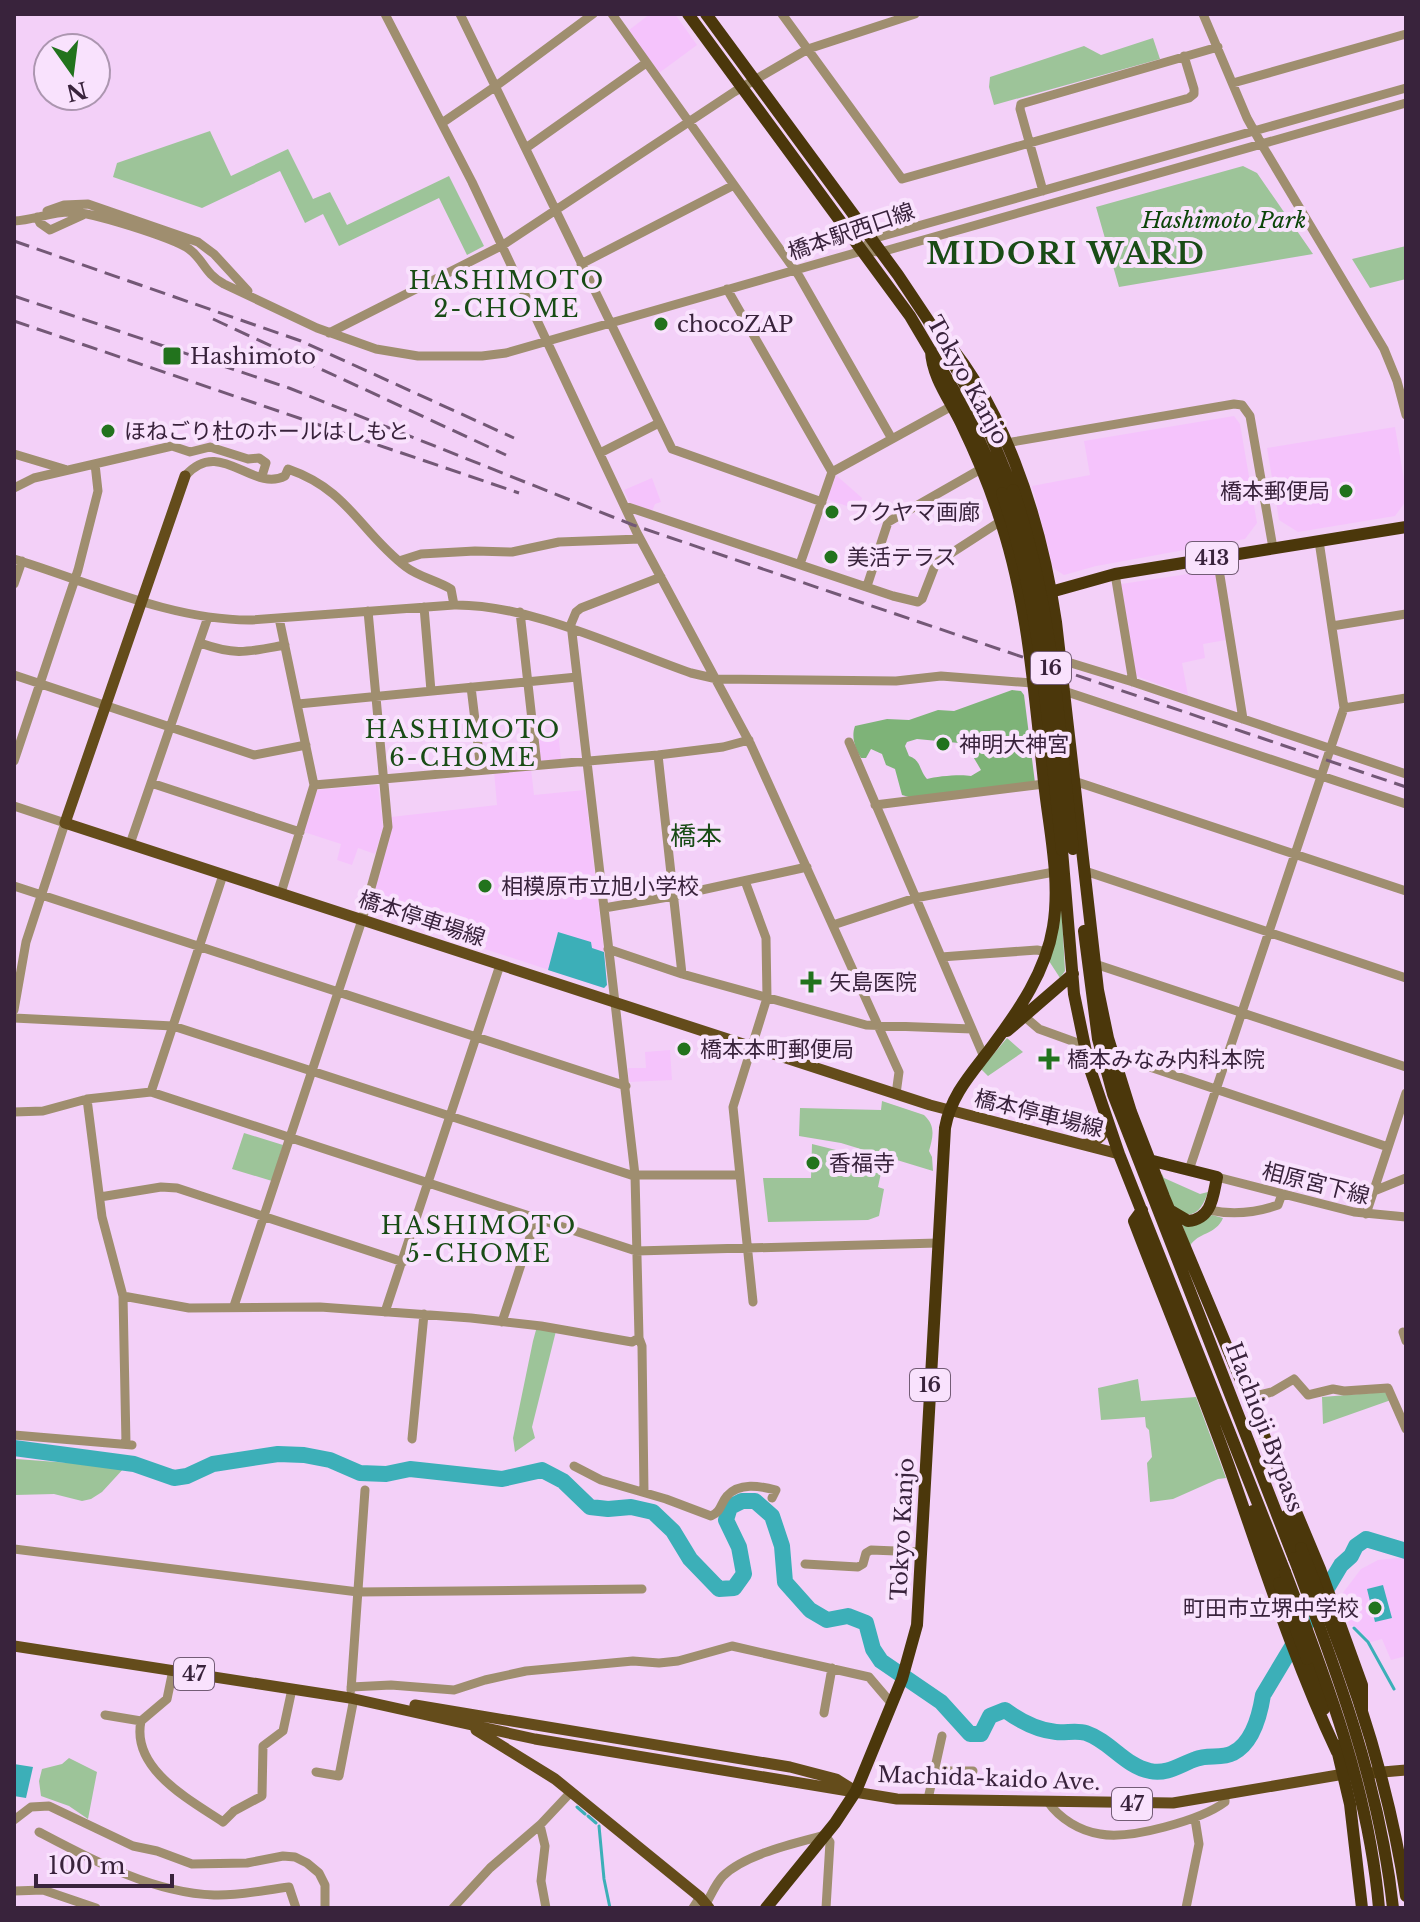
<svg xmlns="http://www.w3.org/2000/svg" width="1420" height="1922" viewBox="0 0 1420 1922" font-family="'Libre Baskerville','Noto Sans JP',serif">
<rect width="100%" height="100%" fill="#f3d0f8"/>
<path fill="#f5c3fc" d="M650,14H675L697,45L659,73L629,30Z
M1234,416L1240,424L1257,523L1245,539L1096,566L1064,575L1053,568L1032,486L1090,475L1084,441Z
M1395,427L1406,492V501L1395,516L1298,532L1279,520L1267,448Z
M836,475L862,498L858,510L827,499Z
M652,478L661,502L655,504L652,511L630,504L624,490Z
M1215,570L1226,640L1203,644L1205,658L1182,663L1188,695L1136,676L1121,584Z
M558,731L561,760L542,762L540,761L536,733Z
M531,769L534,795L585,790L604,952L607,985L604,988L369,911L391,817L497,805L494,771Z
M378,785L383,827L375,854L358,848L352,865L337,860L341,844L304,832L317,790Z
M670,1050L672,1080L629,1082L628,1068H646L645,1052Z
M1406,1557V1656L1391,1660L1382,1639L1371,1642L1354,1626H1350L1339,1598L1361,1569L1378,1560Z"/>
<path fill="#9dc499" d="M1153,38L1160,59L994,105L989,87L990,77L1084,46L1101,55Z
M210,131L231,176L288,149L313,199L330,192L347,225L449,176L484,246L467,255L439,198L339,246L323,214L305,223L280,171L202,208L113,177L117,163Z
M1243,166L1257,173L1313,254L1119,287L1096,207Z
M1406,246V279L1370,288L1352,259Z
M1060,881L1065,971L1060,978L1049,961Z
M1007,1038L1023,1052L988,1076L981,1069Z
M882,1101L924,1115C936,1126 933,1137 929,1151L932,1157L933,1171L841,1143L799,1136L800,1108L881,1110Z
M244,1133L283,1145L272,1181L232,1169Z
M812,1144L840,1151V1173H881L878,1187L884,1189L879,1216L868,1220L768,1222L763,1178H811Z
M1162,1174L1164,1178L1200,1194L1208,1192C1193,1239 1162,1201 1162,1174Z
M1212,1215L1223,1218C1216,1235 1198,1232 1190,1246L1182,1224L1196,1225Z
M539,1329L556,1331L532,1427L535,1438L515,1452L513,1438L533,1341L536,1330Z
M1138,1379L1141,1401L1196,1397L1226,1478L1218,1479L1173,1499L1150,1502L1147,1463L1152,1457L1149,1430L1146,1427L1145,1417L1101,1420L1098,1388Z
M1385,1392L1391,1400L1323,1424L1322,1397Z
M16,1459L125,1467L102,1492L91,1499L82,1501L54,1494L15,1495Z
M69,1758L97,1772L88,1819L69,1806L41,1796L39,1781L42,1769L62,1764Z"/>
<path fill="#7eb378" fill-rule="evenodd" d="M1012,690L1021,691L1024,695L1035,783L909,797L902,795L895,769L886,765L882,754L871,749L866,758H861C855,748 851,737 855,726L887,719L909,720L938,710L954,711ZM968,735L965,743L981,770L971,776C962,774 937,776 927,779C919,770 921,760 909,756L905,746L907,742L917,739L959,743L962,737Z"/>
<path fill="#3cafb8" d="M558,932L591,942L592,948L604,952L607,985L604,988L548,970Z
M1383,1585L1392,1618L1375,1622L1367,1589Z
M14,1764L33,1767L26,1798L14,1796Z"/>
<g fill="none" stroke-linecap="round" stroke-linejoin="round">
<path stroke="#3cafb8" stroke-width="3" d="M1354,1628L1368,1642L1394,1689
M577,1807L585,1814
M588,1816L596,1823
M599,1826L604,1879L610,1908"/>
<path stroke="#3cafb8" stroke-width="16" d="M14,1448L134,1464L174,1478L187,1476L213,1464L278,1454L304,1455L330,1460L360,1473L386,1474L410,1469L502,1479L542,1470L563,1481L590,1507L608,1509L631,1507L653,1512L673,1531L690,1559L719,1589L734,1588L744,1574L739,1547L726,1520L730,1507L742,1501H755L772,1516L782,1546L785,1582L810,1610L827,1620L848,1616L866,1623L873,1649L881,1661L941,1702L970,1734H981L990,1716L1005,1710C1020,1721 1037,1730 1056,1732C1066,1733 1077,1730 1086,1733C1110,1741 1125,1766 1150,1771C1167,1775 1181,1764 1196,1759C1207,1754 1222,1759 1233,1753C1253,1743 1260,1714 1263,1695L1341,1565L1351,1556L1356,1546L1366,1539L1406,1551"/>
<path stroke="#9f8e6f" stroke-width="9" d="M385,14L472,182L637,533L751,745L899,1072L896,1094
M460,14L672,449L822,502
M612,14L799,276L892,439
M782,14L902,179L1189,98L1194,94V89L1184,56
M1203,14L1247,118L1262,145L1384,349L1397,381L1406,415
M1233,83L1406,34
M442,123L496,86L593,14
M526,148L646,63
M1043,191L1020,109L1021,104L1218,47
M47,211L64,205L88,204L198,242L214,254L248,291
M37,217L40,223L50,230L83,215
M14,221C33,220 51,212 70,212C89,211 173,238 189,249C204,260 204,273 224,284L317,328L376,349L418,356H482L506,353L862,251L872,239L1406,88
M862,251L881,252L1406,103
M581,264L734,185
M727,289L832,472
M329,333L503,245L734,92L808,49L915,14
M1006,443L1234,404L1242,405L1250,416L1273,548
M600,453L659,423
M14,454L64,469
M185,476C220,436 252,493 285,476L288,469C349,490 360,532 406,567C419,577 436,580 451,589L454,605
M14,488L34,478L172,446L190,452L210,447L248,459L259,458L266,463L262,476
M625,506L893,596L918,602L922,599L936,563L1001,521
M1217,557L1243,719
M14,559C89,582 173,621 252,620L454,605C530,604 619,648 691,673L717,679L896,681L941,676L1032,683
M399,561L421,554L475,551L512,552L559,542L640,539
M800,564L832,472L952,406
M1115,574L1133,682
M14,584L22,561
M867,586L888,522L981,469
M424,607L431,691
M520,612L537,765
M279,618L314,785L281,893
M1332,626L1406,614
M200,643C237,656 247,652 285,645
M1061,660L1133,682L1406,774
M14,675L254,755L306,745
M471,687L481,770
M1064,691L1406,804
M298,704L577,677
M1344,708L1406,698
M849,742L984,1057
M658,755L682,974
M14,761L78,570L98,491L95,464
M1074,781L1406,891
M151,783L300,832
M314,785L658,755L723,747L749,740
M875,805L1044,784
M14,806L65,823L26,942L14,1010
M130,844L208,617
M1085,871L1406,978
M745,881L766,938L767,998L733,1107L753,1302
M14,886L626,1086
M604,908L674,896L807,867
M833,925L915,898L1054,872
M608,949L682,974L866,1025L972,1029
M941,957L1037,950L1047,952
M1095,964L1406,1067
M1025,1017L1039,1029L1075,1042L1080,1065L1089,1066
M14,1018L173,1026L631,1175H740
M1114,1059H1126L1388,1147
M151,1092L223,875
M87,1099L102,1217L123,1296L126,1444
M14,1112L43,1111L87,1099L151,1092L636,1251L938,1243
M1189,1170L1344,708L1319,541
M1217,1177L1354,1212L1406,1217
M1374,1191L1406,1178
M100,1197L161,1187L177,1188L403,1262
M1209,1210C1232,1215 1255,1213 1278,1205L1282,1194
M1366,1214L1406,1093
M123,1296L189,1308L320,1307L471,1318L541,1326L632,1342L639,1338
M234,1306L362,920L388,827L368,611
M385,1312L500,965
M502,1322L536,1219
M1403,1332L1406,1341
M1247,1398L1272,1392L1294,1379L1308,1395L1333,1389L1344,1391L1388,1388L1406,1429
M14,1435L132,1445
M412,1439L424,1314
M574,1466L601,1480L666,1499L711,1516C722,1511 720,1504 727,1496C739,1482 760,1486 776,1490L772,1498
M644,1492L642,1346L639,1338L635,1175L571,624L576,612L581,608L661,577
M14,1549L358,1592L642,1589
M805,1564L858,1567L863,1564L866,1553L871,1550L921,1552
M173,1670L167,1699L141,1721C131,1769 190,1800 223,1822L234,1811L262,1796L263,1746L283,1731L292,1689
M351,1687L391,1685L454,1690L485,1680L526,1671L633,1661L659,1663L678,1661L732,1646L869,1677L892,1704
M351,1690L365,1490
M824,1713L832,1668
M105,1715L141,1721
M934,1771H973
M316,1772L339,1776L354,1698
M928,1799L942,1736
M1048,1802C1060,1819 1080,1831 1100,1834C1130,1840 1201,1820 1225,1802V1795
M14,1820L31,1807L49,1806L133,1846L157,1851L192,1864L247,1863L283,1856L295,1857L307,1863L319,1873L325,1885V1908
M540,1825L545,1846L541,1881L546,1908
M39,1832C92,1860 153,1893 214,1895C239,1896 264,1890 289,1887L296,1908
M14,1891L43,1890L96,1908
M706,1904C711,1895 716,1883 723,1876C745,1854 796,1843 825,1835L830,1842L826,1908
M453,1908L490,1868L540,1825L571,1792
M693,1908L700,1897
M1186,1908L1199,1844L1195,1819"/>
<path stroke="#644c1b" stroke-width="11" d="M185,476L65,823L930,1105L1119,1154
M1085,1144C1100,1141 1107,1132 1106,1117
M14,1646L350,1698L535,1739L897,1799L1173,1803L1350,1773
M415,1705L790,1767L836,1779L852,1789
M476,1730L555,1779L700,1897L709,1908
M1371,1773L1406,1770"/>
<path stroke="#4b370b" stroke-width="12" d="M688,14L910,316L968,414L1002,493
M706,14L898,275L932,326
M929,322C1003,397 1041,520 1056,622L1098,990L1108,1038L1131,1112L1164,1197L1320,1569L1362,1685V1710
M947,352L985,422L1013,490
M1047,593L1115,574L1406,527
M1062,850L1074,994L1089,1066L1119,1154L1285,1572
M1084,931L1098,1039L1113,1094L1294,1558
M1007,1031L1073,974
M1145,1159L1217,1177C1213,1196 1212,1219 1188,1221L1171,1211
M1142,1210L1134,1221C1166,1305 1201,1387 1231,1472C1264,1566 1294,1661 1337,1752
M1253,1511L1279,1583
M1286,1516L1301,1548
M1329,1619C1364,1708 1392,1802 1406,1896
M1307,1659L1324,1709
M1336,1745L1350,1804L1362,1908
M766,1908L835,1823L856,1791L902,1679L917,1625L945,1128C951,1094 973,1072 993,1045C1019,1010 1046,971 1053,927C1061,880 1049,829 1044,782C1034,692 1028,599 998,513C988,482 975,452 961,423C950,400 932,377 931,351"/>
<path stroke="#735876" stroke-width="3" stroke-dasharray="16 8" stroke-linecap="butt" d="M14,241L301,341L514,438
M14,296L289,388L633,525L1406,787
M213,319L506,455
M14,321L519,493"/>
<path stroke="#4b370b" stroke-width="12" d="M1013,490C1053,605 1059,729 1073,849
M1002,493C1042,607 1048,730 1062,850
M1301,1548L1329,1619
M1294,1558C1337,1672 1380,1786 1393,1908
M1285,1572C1327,1681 1369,1791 1379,1908
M1279,1583L1307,1659"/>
</g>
<g fill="#22731d" stroke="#f9e2fd" stroke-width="3">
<circle cx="661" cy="324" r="8"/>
<rect x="162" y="346" width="20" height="20" rx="4"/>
<circle cx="108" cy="431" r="8"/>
<circle cx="1346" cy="491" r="8"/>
<circle cx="832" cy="512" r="8"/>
<circle cx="831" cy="557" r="8"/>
<circle cx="943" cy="744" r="8"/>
<circle cx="485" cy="886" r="8"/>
<path d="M807 970h8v8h8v8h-8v8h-8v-8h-8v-8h8z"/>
<circle cx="684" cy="1049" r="8"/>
<path d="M1045 1047h8v8h8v8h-8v8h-8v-8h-8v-8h8z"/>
<circle cx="813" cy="1163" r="8"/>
<circle cx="1375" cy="1608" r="8"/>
</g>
<g text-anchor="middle" stroke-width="8" stroke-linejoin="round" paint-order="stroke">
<g fill="#f9e2fd" stroke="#735c76" stroke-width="2">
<rect x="1186" y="542" width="52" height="32" rx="6"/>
<rect x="1031" y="652" width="40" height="32" rx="6"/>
<rect x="910" y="1369" width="40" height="32" rx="6"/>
<rect x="174" y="1658" width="40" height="32" rx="6"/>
<rect x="1112" y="1788" width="40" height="32" rx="6"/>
</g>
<g font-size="20" font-weight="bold" fill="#39233c">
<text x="1212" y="565">413</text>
<text x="1051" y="675">16</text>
<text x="930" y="1392">16</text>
<text x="194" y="1681">47</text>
<text x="1132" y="1811">47</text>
</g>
<g font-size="22" font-style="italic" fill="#0c4509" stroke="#f9e2fd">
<text x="1224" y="228">Hashimoto Park</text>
</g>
<g font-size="22" fill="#39233c" stroke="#f9e2fd">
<text transform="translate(851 231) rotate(-19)" y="8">橋本駅西口線</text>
<text transform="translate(968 380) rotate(61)" y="8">Tokyo Kanjo</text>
<text transform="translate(422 918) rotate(18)" y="8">橋本停車場線</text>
<text transform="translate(1039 1113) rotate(14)" y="8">橋本停車場線</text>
<text transform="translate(1316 1183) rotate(14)" y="8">相原宮下線</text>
<text transform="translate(1265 1427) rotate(69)" y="8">Hachioji Bypass</text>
<text transform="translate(902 1529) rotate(-87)" y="8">Tokyo Kanjo</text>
<text transform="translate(989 1778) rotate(2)" y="8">Machida-kaido Ave.</text>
</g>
<g font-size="22" fill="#39233c" stroke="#f9e2fd" text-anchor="start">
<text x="677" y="332">chocoZAP</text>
<text x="190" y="364">Hashimoto</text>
<text x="124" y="439">ほねごり杜のホールはしもと</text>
<text x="1330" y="499" text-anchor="end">橋本郵便局</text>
<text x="848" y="520">フクヤマ画廊</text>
<text x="847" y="565">美活テラス</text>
<text x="959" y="752">神明大神宮</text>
<text x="501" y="894">相模原市立旭小学校</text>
<text x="829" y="990">矢島医院</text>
<text x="700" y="1057">橋本本町郵便局</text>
<text x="1067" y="1067">橋本みなみ内科本院</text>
<text x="829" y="1171">香福寺</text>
<text x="1359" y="1616" text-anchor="end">町田市立堺中学校</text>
</g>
<g font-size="24" letter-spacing="2" fill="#194c16" stroke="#f9e2fd">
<text x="507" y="289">HASHIMOTO<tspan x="507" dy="28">2-CHOME</tspan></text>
<text x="463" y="738">HASHIMOTO<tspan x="463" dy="28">6-CHOME</tspan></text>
<text x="479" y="1234">HASHIMOTO<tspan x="479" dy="28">5-CHOME</tspan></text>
</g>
<g font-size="26" fill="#194c16" stroke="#f9e2fd">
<text x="696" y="845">橋本</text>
</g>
<g font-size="30" font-weight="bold" letter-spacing="2" fill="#194c16" stroke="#f9e2fd">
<text x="1066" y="264">MIDORI WARD</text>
</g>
</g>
<rect width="1420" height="1922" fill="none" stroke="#39233c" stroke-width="32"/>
<g transform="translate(72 72) rotate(166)"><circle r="38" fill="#f9e2fd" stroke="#ac96b0" stroke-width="2"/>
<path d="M0-6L14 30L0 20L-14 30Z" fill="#22731d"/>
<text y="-12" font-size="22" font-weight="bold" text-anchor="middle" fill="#39233c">N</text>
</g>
<path d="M36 1874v12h136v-12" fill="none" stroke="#39233c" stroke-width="4"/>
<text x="48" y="1874" font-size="24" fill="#39233c" stroke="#f9e2fd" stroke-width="6" paint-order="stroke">100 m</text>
</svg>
